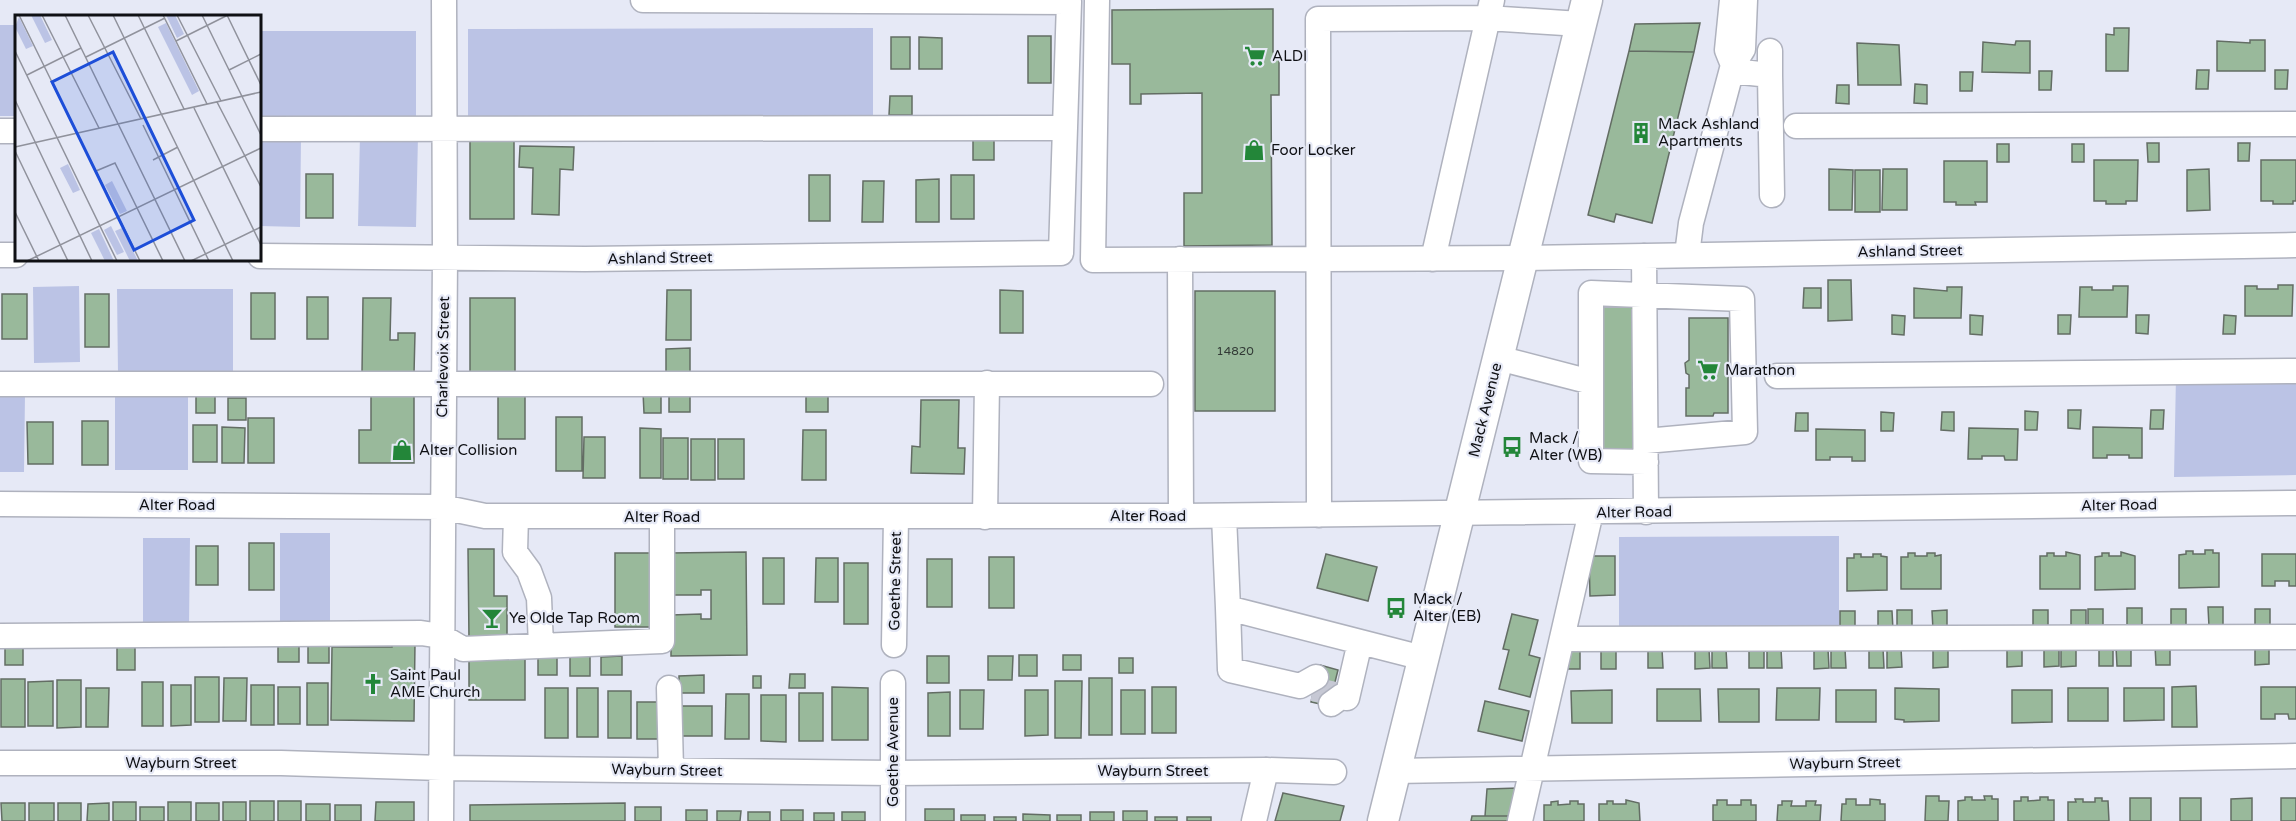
<svg xmlns="http://www.w3.org/2000/svg" width="2296" height="821" viewBox="0 0 2296 821" font-family="'Varela Round',sans-serif">
<rect width="100%" height="100%" fill="#e6e9f6"/>
<path fill="#bbc3e5" d="M0,25H16V116H0Z
M873,28V122L468,123V29Z
M260,31H416V123H260Z
M360,135L418,136L416,227L358,226Z
M260,136L301,137L300,227L260,226Z
M79,286L80,362L34,363L33,287Z
M117,289H233V373L118,374Z
M2176,376L2296,377V475L2174,477Z
M0,393L25,394L24,472H0Z
M115,395H188V470H115Z
M280,533H330V624L280,625Z
M1839,536V630L1619,631V537Z
M143,538H190L189,626H143Z"/>
<path fill="#99b99b" stroke="#636d64" stroke-width="1.5" d="M1273,9V52H1279V95H1271L1272,245L1184,246V193H1202V93L1141,94V104H1130V64H1112V10Z
M1700,23L1694,52L1629,51L1635,24Z
M2114,28H2129L2128,71H2106V34L2114,35Z
M1028,36H1051V83H1028Z
M891,37H910V69H891Z
M919,37L942,38V69H919Z
M2250,40H2265V71H2217V41L2250,43Z
M2016,41H2030V73L1982,72L1983,42L2015,45Z
M1857,43L1899,45L1901,85H1858Z
M1629,51L1694,52L1652,223L1616,214L1614,222L1588,215Z
M2197,70H2209L2208,89H2196Z
M2275,70H2288L2287,89H2275Z
M2039,71H2052L2051,90H2039Z
M1960,72H1973L1972,91H1960Z
M1915,84L1927,85V104L1914,103Z
M1837,85H1849V104L1836,103Z
M890,96H912V115H889Z
M470,135H514V219H470Z
M973,138H994V160H973Z
M2147,143H2159V162H2148Z
M2238,143H2250L2249,161H2238Z
M1997,144H2009V162H1997Z
M2072,144H2084V162H2072Z
M520,146L574,147L573,170L560,169L559,215L532,214L533,168L519,167Z
M2094,160H2138L2137,201H2126V204H2106V201H2094Z
M2261,160H2296V201H2293V204H2273V201H2261Z
M1944,161H1987V202H1975L1976,205H1956V202H1944Z
M1829,169L1853,170L1852,210H1829Z
M1883,169H1907V210H1882Z
M2209,169L2210,210L2187,211V170Z
M1855,170H1880V212H1855Z
M306,174H333V218H306Z
M809,175H830V221H809Z
M951,175H974V219H951Z
M939,179V222H916V180Z
M863,181H884L883,222H862Z
M1828,280H1851L1852,320L1828,321Z
M2278,285H2293L2292,316H2245V286H2257V289H2278Z
M2113,286H2128L2127,317H2079L2080,287H2092V290H2113Z
M1947,287H1962L1961,318H1914V288L1947,291Z
M1804,288H1821V308H1803Z
M667,290H691V340H666Z
M1000,290L1023,291V333H1000Z
M1195,291H1275V411H1195Z
M251,293H275V339H251Z
M2,294H27V339H2Z
M85,294H109V347H85Z
M307,297H328V339H307Z
M363,298H391L390,340H398V333H415L414,374H362Z
M470,298H515V376L470,377Z
M1596,299H1635L1636,456H1598Z
M1892,315L1905,316L1904,335L1892,334Z
M1970,315L1983,316L1982,335L1970,334Z
M2058,315H2071L2070,334H2058Z
M2136,315H2149L2148,334L2136,333Z
M2224,315L2236,316L2235,334H2223Z
M1689,318H1728V413H1714L1713,416H1686V388H1689V375L1686,373L1685,363L1689,360Z
M690,348V377H666V349Z
M498,390L525,391V439H498Z
M806,390H828V412H806Z
M371,392H414V463H359V430H371Z
M643,392H661V413H644Z
M669,392L690,393V412H669Z
M196,394H215V413H196Z
M228,398H246V420H228Z
M921,400H959L958,448H965L964,474L911,473L912,446L920,447Z
M2068,410H2081L2080,429L2068,428Z
M2151,410H2164L2163,429H2150Z
M2025,411L2038,412L2037,430H2025Z
M1881,412L1894,413L1893,431H1881Z
M1942,412H1954V431L1941,430Z
M1796,413H1808V431H1795Z
M556,417H582V471H556Z
M248,418H274V463H248Z
M82,421H108V465H82Z
M27,422H53V464H28Z
M193,425H217V462H193Z
M222,427L245,428L244,463H222Z
M2093,427L2142,428V458H2129V455H2107V458H2093Z
M640,428L661,429V478H640Z
M1969,428L2018,429L2017,460H2005L2004,456H1982V459H1968Z
M1816,429L1865,430V461H1852V457H1830V460H1816Z
M803,430H826V480H802Z
M584,437H605V478H583Z
M663,438H688V479H663Z
M691,439H715V480H691Z
M718,439H744V479H718Z
M249,543H274V590H249Z
M196,546H218V585H196Z
M468,549H494V596H507V639L469,640Z
M2205,550H2213V553H2219V587L2179,588V555L2186,554V551H2193V554H2205Z
M746,552L747,655L671,656V615L701,614V619H711V590H701V595H670V553Z
M2066,552L2080,555V589H2040V556H2047V553H2054V556H2066Z
M2121,552L2135,556V589L2095,590V557L2102,556V553H2109V556H2121Z
M615,553H651L652,627H615Z
M1908,553H1915V556H1927V553H1935V556L1941,555V589H1901V557H1908Z
M1326,554L1377,567L1368,601L1317,588Z
M1854,554H1861V557H1873V554H1881V556L1887,557V590L1847,591V558H1854Z
M2262,554H2296V586H2289V581H2275V586H2262Z
M1589,556H1615V595L1590,596Z
M989,557H1014V608H989Z
M763,558H784V604H763Z
M816,558H838V602H815Z
M927,559H952V607H927Z
M844,563H868V624H844Z
M2208,607H2223V626L2209,627Z
M2127,608H2142V628H2127Z
M2088,609H2103V628H2088Z
M2171,609H2186V628H2171Z
M2255,609H2270V628H2255Z
M1897,610H1912V629H1897Z
M1947,610V630H1933L1932,611Z
M2033,610H2048V629H2033Z
M2071,610H2086V629L2071,630Z
M1840,611H1855V630L1840,631Z
M1878,611H1892L1893,630H1878Z
M1512,614L1538,620L1529,655L1540,658L1530,697L1499,689L1509,650L1503,649Z
M278,642H299V662H278Z
M329,642V663H308V643Z
M5,643H23V665H5Z
M392,643H415L414,721L331,720L332,647H392Z
M117,644H135V670H117Z
M2255,645H2269V664L2255,665Z
M2113,646V666H2099V647Z
M2131,646V666H2117L2116,647Z
M2155,646H2170V665H2156Z
M2007,647H2022V666L2007,667Z
M2044,647H2059V666L2044,667Z
M2061,647H2076V666L2061,667Z
M1764,648V668H1749V649Z
M1883,648L1884,668H1869V649Z
M1887,648H1901L1902,667L1887,668Z
M1933,648H1948V667L1933,668Z
M1580,649V669H1566L1565,650Z
M1648,649H1662L1663,668H1648Z
M1695,649H1709L1710,668L1695,669Z
M1712,649H1726L1727,668H1712Z
M1767,649H1781L1782,668H1767Z
M1814,649H1828L1829,668L1814,669Z
M1831,649H1845L1846,668H1831Z
M1601,650H1616V669H1601Z
M1019,655H1037V676H1019Z
M1063,655H1081V670H1063Z
M538,656H557V675H538Z
M570,656H590V676H570Z
M622,656V675H601V657Z
M927,656H949V683H927Z
M988,656H1013L1012,680H988Z
M469,657H525V700H469Z
M1119,658H1133V673H1119Z
M1320,665L1338,670L1329,706L1311,702Z
M790,674H805V688H789Z
M704,675V693H679V676Z
M753,676H761V688H753Z
M195,677H219V722H195Z
M224,678H247L246,721H223Z
M1089,678H1112V735H1089Z
M1,679H25V727H1Z
M57,680H81V727L57,728Z
M53,681V726H28V682Z
M1055,681H1082L1081,738H1055Z
M142,682H163V726H142Z
M307,683H328V725H307Z
M171,685H191V725L171,726Z
M251,685H274V725H251Z
M2196,686L2197,727H2172V687Z
M278,687H300V724H278Z
M832,687L868,688V740H832Z
M1152,687H1176V733H1152Z
M2261,687H2296V719H2289L2288,714H2275V719H2261Z
M86,688H109L108,727H86Z
M545,688H568V738H545Z
M577,688H598V737H577Z
M1777,688H1820L1819,720H1776Z
M1895,688L1939,689V721L1904,722V720L1895,719Z
M2068,688H2108V721H2068Z
M2124,688H2164V720L2124,721Z
M1657,689H1700L1701,721H1657Z
M1718,689H1759V722H1719Z
M960,690H984L983,729H960Z
M1025,690H1048V735L1025,736Z
M1121,690H1145V734H1121Z
M1612,690V723H1572L1571,691Z
M1836,690H1876V722H1836Z
M2012,690H2052V722L2012,723Z
M608,691H631V738H608Z
M950,692V736H928V693Z
M799,693H823V741H799Z
M726,694H749V739H725Z
M761,695H786V742L761,741Z
M1485,701L1529,711L1522,741L1478,731Z
M637,702H660V739H637Z
M681,706H712V736H681Z
M1518,788L1510,816H1485L1487,789Z
M1283,793L1344,806L1340,821H1275Z
M1926,796H1939V801H1949L1948,821H1925Z
M1984,796H1992V799H1998V821H1958V801L1965,800V797H1972V800H1985Z
M2021,797H2028V801L2040,800V797H2048V800H2054V821H2014V801H2021Z
M2095,798H2102V801H2108L2109,821H2068V802H2076L2075,799H2083V802H2095Z
M2130,798H2151V821H2130Z
M2180,798H2201V821H2180Z
M2252,798V821H2231V799Z
M2281,798H2296V821H2281Z
M1846,799H1856V805H1870V799L1880,800V804H1885V821H1841L1842,804H1846Z
M1626,800L1639,803L1640,821H1599V804H1607V801H1613V804H1626Z
M1717,800H1727V805H1741V800H1751V805H1756V821H1713V805H1717Z
M250,801H274V821H250Z
M278,801H301V821H278Z
M1558,801V805L1570,804V801H1578V804H1584V821H1544V805H1551V802Z
M1782,801H1792L1791,806H1806V801H1816L1815,805H1821L1820,821H1777L1778,805H1782Z
M113,802H136V821H113Z
M168,802H191V821H168Z
M223,802H246V821H223Z
M376,802H414V821H375Z
M1,803H25V821H2Z
M29,803H54V821H29Z
M58,803H81V821H58Z
M109,803V821H87L88,804Z
M196,803H219V821H196Z
M625,803V821H470V805Z
M306,804H330V821H306Z
M335,805H361V821H335Z
M140,807H164V821H140Z
M635,807H661V821H635Z
M925,809H954V821H925Z
M686,810H707V821H686Z
M781,810H803V821H781Z
M717,811H741L740,821H717Z
M1123,811H1147V821H1123Z
M748,812H770V821H748Z
M842,812H865V821H842Z
M1090,812H1114V821H1090Z
M814,813H834V821H814Z
M1023,814L1050,815V821H1023Z
M961,815H985V821H961Z
M1057,815H1081V821H1057Z
M1472,816H1510L1509,821H1471Z
M994,817H1016V821H994Z
M1155,817H1177V821H1155Z
M1187,817H1211V821H1187Z"/>
<g fill="none" stroke-linecap="round" stroke-linejoin="round">
<path stroke="#c6c8d4" stroke-width="24" stroke-dasharray="24 12" stroke-linecap="butt" d="M1313,689L1335,694"/>
<defs>
<path id="minor" d="M1097,0L1093,260L1523,258L2296,245
M1732,0L1727,50L1733,65L1743,49L1745,0
M1770,51V75
M1732,71L1770,75L1772,195
M1796,126L2296,124
M260,129L1065,128
M0,131H16
M0,255H16
M1687,255L1691,223L1733,65
M260,256L585,259L1061,253L1069,2L643,0
M1644,256L1646,512
M1180,259L1181,516
M1433,259L1492,0
M1498,358L1591,382
M1777,376L2296,371
M0,384H1151
M1646,441L1745,432L1742,299L1591,293V461L1646,462
M0,504L442,507L485,516H1181L2296,503
M1319,515L1318,19L1487,18L1580,24
M516,516L515,552L529,571L539,598L541,646
M1224,516L1228,608L1423,658
M985,517L987,383
M1228,608L1230,670L1300,686L1316,677
M0,636L421,633L441,636L463,649L662,641V517
M1562,639L2296,637
M894,645L896,517
M893,683V821
M669,688L671,770
M1331,704L1342,696L1347,698L1360,642
M0,763H281L441,768L892,773L1266,770L1334,772
M1394,771L2296,756
M441,821L445,256L444,0
M1254,821L1266,770
M1520,821L1591,512"/>
<path id="major" d="M1383,821L1587,0"/>
</defs>
<use href="#minor" stroke="#afb2be" stroke-width="27"/>
<use href="#major" stroke="#afb2be" stroke-width="33"/>
<use href="#minor" stroke="#fff" stroke-width="24"/>
<use href="#major" stroke="#fff" stroke-width="30"/>
</g>
<defs>
<symbol id="supermarket-bare" viewBox="-9 -9 18 18"><path d="M-6-5.5h2.5l.6 2H6L4.5 2H-2.5L-4.4-4H-6ZM-1.5 3.2a1.3 1.3 0 1 0 .1 0ZM3 3.2a1.3 1.3 0 1 0 .1 0Z" fill="#238639" stroke="#e6e9f6" stroke-width="2.5" paint-order="stroke"/></symbol>
<symbol id="building-bare" viewBox="-9 -9 18 18"><path d="M-4-6H4V6H1V3H-1V6H-4ZM-2.5-4.3h1.7v1.8h-1.7ZM.8-4.3h1.7v1.8H.8ZM-2.5-1h1.7V.8h-1.7ZM.8-1h1.7V.8H.8Z" fill="#238639" stroke="#e6e9f6" stroke-width="2.5" paint-order="stroke"/></symbol>
<symbol id="shop-bare" viewBox="-9 -9 18 18"><path d="M-5-2.5h2.3a2.7 3.5 0 0 1 5.4 0H5L5.5 6h-11ZM-1.5-2.5h3a1.5 2.3 0 0 0-3 0Z" fill="#238639" stroke="#e6e9f6" stroke-width="2.5" paint-order="stroke"/></symbol>
<symbol id="bus-bare" viewBox="-9 -9 18 18"><path d="M-5-6H5V4H4V6H2V4H-2V6H-4V4H-5ZM-3.5-4V0h7V-4ZM-3.5 1.2v1.5H-2V1.2ZM2 1.2v1.5H3.5V1.2Z" fill="#238639" stroke="#e6e9f6" stroke-width="2.5" paint-order="stroke"/></symbol>
<symbol id="bar-bare" viewBox="-9 -9 18 18"><path d="M-6-5H6L.8 .8V4.5H3.5V6h-7V4.5H-.8V.8Z" fill="#238639" stroke="#e6e9f6" stroke-width="2.5" paint-order="stroke"/></symbol>
<symbol id="church-bare" viewBox="-9 -9 18 18"><path d="M-1.2-6h2.4v3.5h3.3v2.4h-3.3V6h-2.4V-.1h-3.3v-2.4h3.3Z" fill="#238639" stroke="#e6e9f6" stroke-width="2.5" paint-order="stroke"/></symbol>
</defs>
<g fill-rule="evenodd">
<use href="#supermarket-bare" x="1240" y="41" width="30" height="30"/>
<use href="#building-bare" x="1626" y="118" width="30" height="30"/>
<use href="#shop-bare" x="1239" y="135" width="30" height="30"/>
<use href="#supermarket-bare" x="1693" y="355" width="30" height="30"/>
<use href="#bus-bare" x="1497" y="432" width="30" height="30"/>
<use href="#shop-bare" x="387" y="435" width="30" height="30"/>
<use href="#bus-bare" x="1381" y="593" width="30" height="30"/>
<use href="#bar-bare" x="477" y="603" width="30" height="30"/>
<use href="#church-bare" x="358" y="669" width="30" height="30"/>
</g>
<g text-anchor="middle" stroke-width="4.5" stroke-linejoin="round" paint-order="stroke">
<g font-size="12" fill="#323a36">
<text x="1235" y="355">14820</text>
</g>
<g font-size="15" fill="#0f1014" stroke="#e6e9f6" text-anchor="start">
<text x="1272" y="61">ALDI</text>
<text x="1658" y="129">Mack Ashland<tspan x="1658" dy="17">Apartments</tspan></text>
<text x="1271" y="155">Foor Locker</text>
<text x="1725" y="375">Marathon</text>
<text x="1529" y="443">Mack /<tspan x="1529" dy="17">Alter (WB)</tspan></text>
<text x="419" y="455">Alter Collision</text>
<text x="1413" y="604">Mack /<tspan x="1413" dy="17">Alter (EB)</tspan></text>
<text x="509" y="623">Ye Olde Tap Room</text>
<text x="390" y="680">Saint Paul<tspan x="390" dy="17">AME Church</tspan></text>
</g>
<g font-size="15" fill="#0f1014" stroke="#e6e9f6">
<text transform="translate(1910 251) rotate(-1)" y="5">Ashland Street</text>
<text transform="translate(660 258) rotate(-1)" y="5">Ashland Street</text>
<text transform="translate(443 357) rotate(-89)" y="5">Charlevoix Street</text>
<text transform="translate(1485 410) rotate(-76)" y="5">Mack Avenue</text>
<text x="177" y="510">Alter Road</text>
<text transform="translate(2119 505) rotate(-1)" y="5">Alter Road</text>
<text transform="translate(1634 512) rotate(-1)" y="5">Alter Road</text>
<text x="1148" y="521">Alter Road</text>
<text x="662" y="522">Alter Road</text>
<text transform="translate(895 581) rotate(-89)" y="5">Goethe Street</text>
<text transform="translate(893 752) rotate(-90)" y="5">Goethe Avenue</text>
<text x="181" y="768">Wayburn Street</text>
<text transform="translate(1845 763) rotate(-1)" y="5">Wayburn Street</text>
<text transform="translate(667 770) rotate(1)" y="5">Wayburn Street</text>
<text x="1153" y="776">Wayburn Street</text>
</g>
</g>
<g transform="translate(15 15)">
<rect width="246" height="246" fill="#e6e9f6"/>
<path d="M16,0H25L37,25L30,28ZM151,0H160L169,19L162,23ZM4,2L18,31L11,34L0,12ZM151,8L184,76L177,80L143,12ZM53,149L65,175L58,178L45,153ZM97,166L112,196L105,199L90,170ZM96,211L109,237L102,240L89,215ZM107,213L123,246H115L100,216ZM84,214L99,246H90L76,218Z" fill="#bbc3e5"/>
<path fill="none" stroke="#90929c" stroke-width="1.5" d="M4,0L62,118M27,0L84,113M50,0L170,246M73,0L126,104M98,0L218,246M123,0L169,94M148,0L192,89M162,0L206,86M187,0L246,120M212,0L246,70M161,26L213,0M0,36L102,246M71,42L150,3M214,55L246,39M12,60L66,33M0,85L77,246M202,87L246,172M179,93L246,230M128,110L194,246M0,132L246,77M0,136L53,246M138,145L163,132M0,197L24,246M12,246L246,133M125,246L81,156L100,148L148,246M176,246L246,212"/>
<path fill="#1d4ed8" fill-opacity="0.15" stroke="#1d4ed8" stroke-width="3" d="M98,37L179,205L119,235L37,67Z"/>
<rect width="246" height="246" fill="none" stroke="#0f1014" stroke-width="3"/>
</g>
</svg>
